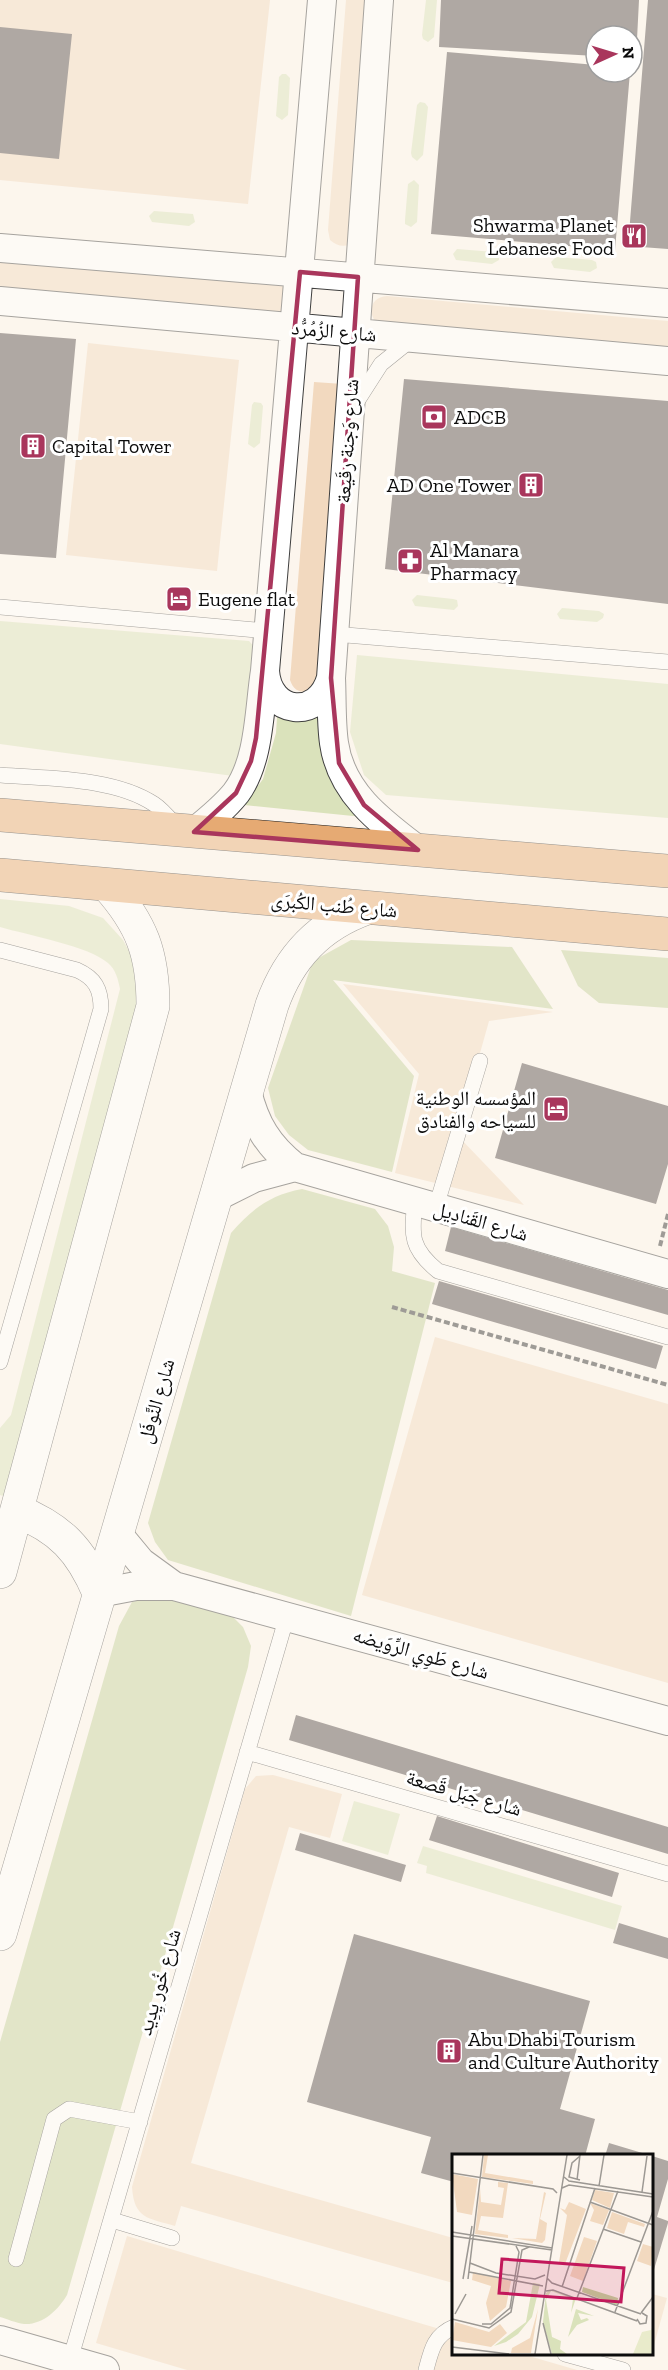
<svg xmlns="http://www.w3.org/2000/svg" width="668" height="2370" viewBox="0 0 668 2370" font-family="'Zilla Slab','Noto Naskh Arabic',serif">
<rect width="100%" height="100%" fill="#fcf5ed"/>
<path fill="#dae2bb" d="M426,0H437L434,37L428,42L423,39L422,35Z
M282,74H286L290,78L288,115L282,120L276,116L279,77Z
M420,102L425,103L428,107L423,155L417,161L412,157L411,153L417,105Z
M414,180L419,185L417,222L411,227L405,224V220L408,184Z
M154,211L193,214L195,222L189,226L152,222L149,216Z
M457,249L494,252L499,256V260L492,264L456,260L453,254Z
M556,257L592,260L596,262L597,268L590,272L554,268L551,262Z
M254,402L261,403L263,406L260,443L254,448L248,444L252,405Z
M417,595L453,599L457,600L458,606L454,610L415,606L412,600Z
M562,608L599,611L604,614L603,618L597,622L560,619L557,614Z
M0,621L249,641L258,651L253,724L233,776L0,744Z
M357,655L668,684V818L386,795L364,775L350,732Z
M278,702L320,712L363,817L244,805L263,779L276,733Z
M0,899L69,906L103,918L123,940L139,970L140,997L6,1497L0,1495V1428L11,1415L120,989C118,979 116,970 108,963C89,946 27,935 0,927Z
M354,1801L400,1814L388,1855L342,1841Z
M423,1846L622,1906L615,1930L426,1873L427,1866L417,1863Z"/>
<path fill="#c3d19c" d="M351,940L512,947L553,1009L333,980L414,1076L392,1172L308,1150L289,1135L275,1116L268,1088L313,961Z
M561,950L668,958V1008L599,1003L578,986Z
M302,1189L375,1209L388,1226L394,1247L392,1271L435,1283L351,1616L168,1560L155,1542L148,1523L231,1233C252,1209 270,1195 302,1189Z
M159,1595L229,1613L243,1627L251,1646L248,1667L67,2295C58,2310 43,2325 24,2324C16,2323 7,2319 0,2317V2042L119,1626L132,1602Z"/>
<path fill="#f2d9bf" d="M0,0H270L248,204L0,180Z
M346,0H370L349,245C341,247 336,245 330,240L328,230Z
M0,260L285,286L290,314L0,289Z
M387,296L668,321V351L375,321C367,309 373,297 387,296Z
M88,343L239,360L217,571L66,555Z
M314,382L343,384L319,680L306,692C298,692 293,689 290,680Z
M343,984L553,1012L489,1021L457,1135L524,1205L395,1173L419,1074Z
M435,1337L668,1404V1683L362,1595Z
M273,1775L342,1794L330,1838L289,1827L191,2163L453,2238V2283L181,2206L175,2226C148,2218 134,2219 132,2187L245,1789L256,1776Z
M127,2236L453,2333L454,2354H522L577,2370H187L96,2343Z
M652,2294L667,2298L652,2352Z"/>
<path fill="#534a49" d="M441,0H639L636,59H632V36H596V56L439,47Z
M648,0H668V249L628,246Z
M0,27L72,34L59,159L0,153Z
M447,52L596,65V72H630L615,250L431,234Z
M0,333L76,339L56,558L0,554Z
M404,379L668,401V604L385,569Z
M522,1063L668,1106V1164L656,1204L495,1158Z
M451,1227L668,1290V1315L445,1251Z
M439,1281L663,1346L656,1369L432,1304Z
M296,1715L668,1827V1854L289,1740Z
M437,1816L619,1873L612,1897L429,1840Z
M300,1833L406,1865L401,1882L295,1850Z
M619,1923L668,1938V1959L613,1943Z
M354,1934L590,2001L560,2109L595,2119L585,2156H454V2182L421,2173L431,2137L307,2102Z
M609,2143L649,2155V2156H605Z
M652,2156L668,2161V2179L657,2217L668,2221V2223L652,2276Z"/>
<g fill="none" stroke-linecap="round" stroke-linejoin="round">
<defs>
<path id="service" d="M356,403L381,364L412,339
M0,607L268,631
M334,634L668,662
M0,775C48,779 113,777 154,804C163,810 170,819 177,827
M0,950L77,970C95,978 101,989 101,1009L0,1362
M415,1202C411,1236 411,1249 438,1271L668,1337
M436,1207L480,1061
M247,1752L668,1874
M112,2220L172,2238
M16,2259L54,2119L69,2109L140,2122
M565,2354L623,2370
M70,2360L287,1616
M426,2370C431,2351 434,2335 454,2327"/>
<path id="minor" d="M379,0L331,678C332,699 331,722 334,743C341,793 381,822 418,850
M0,248L668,303
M0,301L668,361
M265,671C268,715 319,721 331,678
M194,832C209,820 224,808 236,793C260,761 259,709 265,671L322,0
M247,1091C255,1124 268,1146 295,1167L668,1274
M216,1197L254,1178L295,1167
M117,1533L141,1562L174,1586
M99,1593L136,1586H174L668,1721
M0,2340L105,2370"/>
<path id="tertiary" d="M17,1511C60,1528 81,1550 99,1593
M0,1572L153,1006C153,954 142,924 107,885
M0,1934L272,1005C289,957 319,925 367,908"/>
<path id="primary" d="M0,815L668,871
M0,875L668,934"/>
</defs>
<use href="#service" stroke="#3f3f3f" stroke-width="16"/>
<use href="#minor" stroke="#3f3f3f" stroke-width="30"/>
<use href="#tertiary" stroke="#3f3f3f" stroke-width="34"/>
<use href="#primary" stroke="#1d1d1d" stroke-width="34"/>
<path stroke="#2e2e2e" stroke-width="4" stroke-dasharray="6 3" stroke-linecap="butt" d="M660,1246L668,1214
M392,1307L668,1385"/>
<use href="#service" stroke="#fff" stroke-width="15"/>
<use href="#minor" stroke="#fff" stroke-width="28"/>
<use href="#tertiary" stroke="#fff" stroke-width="33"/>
<use href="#primary" stroke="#e6aa73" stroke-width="33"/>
</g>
<path d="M0 0H668V2370H0ZM300,272L358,277L331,678L339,763L364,805L418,850L194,832L236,793L251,761L256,738Z" fill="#fcf5ed" fill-opacity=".55" fill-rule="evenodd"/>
<path fill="none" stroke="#a9365c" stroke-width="4.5" stroke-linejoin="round" d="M300,272L358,277L331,678L339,763L364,805L418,850L194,832L236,793L251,761L256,738Z"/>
<defs>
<symbol id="restaurant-square" viewBox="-11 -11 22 22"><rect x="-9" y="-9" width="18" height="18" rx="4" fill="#a9365c" stroke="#fff"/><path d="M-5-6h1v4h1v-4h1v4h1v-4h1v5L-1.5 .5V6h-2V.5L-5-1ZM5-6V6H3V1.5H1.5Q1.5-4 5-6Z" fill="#fff"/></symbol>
<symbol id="bank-square" viewBox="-11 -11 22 22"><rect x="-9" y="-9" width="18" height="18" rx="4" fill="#a9365c" stroke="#fff"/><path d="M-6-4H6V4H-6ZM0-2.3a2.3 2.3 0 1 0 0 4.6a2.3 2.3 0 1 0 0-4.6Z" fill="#fff"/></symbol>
<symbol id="building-square" viewBox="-11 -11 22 22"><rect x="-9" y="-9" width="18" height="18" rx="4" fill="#a9365c" stroke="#fff"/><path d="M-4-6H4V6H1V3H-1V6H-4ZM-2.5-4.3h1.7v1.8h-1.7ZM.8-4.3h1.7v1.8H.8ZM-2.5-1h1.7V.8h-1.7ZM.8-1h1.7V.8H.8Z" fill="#fff"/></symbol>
<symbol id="pharmacy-square" viewBox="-11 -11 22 22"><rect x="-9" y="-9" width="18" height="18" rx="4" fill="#a9365c" stroke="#fff"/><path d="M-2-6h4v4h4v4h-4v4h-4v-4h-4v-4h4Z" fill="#fff"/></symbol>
<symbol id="hotel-square" viewBox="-11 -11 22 22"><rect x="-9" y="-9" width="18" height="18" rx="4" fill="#a9365c" stroke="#fff"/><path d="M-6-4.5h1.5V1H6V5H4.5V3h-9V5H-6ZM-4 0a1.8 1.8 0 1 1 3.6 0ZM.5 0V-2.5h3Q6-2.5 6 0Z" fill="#fff"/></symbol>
</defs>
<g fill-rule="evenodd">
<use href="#restaurant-square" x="619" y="221" width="30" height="30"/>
<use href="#bank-square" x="419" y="402" width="30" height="30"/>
<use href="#building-square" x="18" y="431" width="30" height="30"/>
<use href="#building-square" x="516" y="470" width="30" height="30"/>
<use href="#pharmacy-square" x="395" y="546" width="30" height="30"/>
<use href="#hotel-square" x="164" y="584" width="30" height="30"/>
<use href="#hotel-square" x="541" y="1094" width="30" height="30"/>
<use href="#building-square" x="434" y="2036" width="30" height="30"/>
</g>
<g text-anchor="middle" stroke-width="6" stroke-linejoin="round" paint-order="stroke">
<g font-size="20" fill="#0c0c0c" stroke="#fff" text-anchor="start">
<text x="614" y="232" text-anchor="end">Shwarma Planet<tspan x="614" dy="23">Lebanese Food</tspan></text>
<text x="454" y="424">ADCB</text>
<text x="52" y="453">Capital Tower</text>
<text x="512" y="492" text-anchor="end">AD One Tower</text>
<text x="430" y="557">Al Manara<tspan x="430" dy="23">Pharmacy</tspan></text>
<text x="198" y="606">Eugene flat</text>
<text x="536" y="1105" text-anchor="end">المؤسسه الوطنية<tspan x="536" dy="23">للسياحه والفنادق</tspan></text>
<text x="468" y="2046">Abu Dhabi Tourism<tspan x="468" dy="23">and Culture Authority</tspan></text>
</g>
<g font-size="20" fill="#0c0c0c" stroke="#fff">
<text transform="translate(334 331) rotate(5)" y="7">شارع الزُمُرُّد</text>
<text transform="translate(347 441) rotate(-86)" y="7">شارع وَجنة رقَيعة</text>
<text transform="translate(334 905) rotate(5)" y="7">شارع طُنب الكُبرَى</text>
<text transform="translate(481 1221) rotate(16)" y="7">شارع القَنادِيل</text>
<text transform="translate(156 1401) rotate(-74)" y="7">شارع النَّوفَل</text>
<text transform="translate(421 1653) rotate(16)" y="7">شارع طَوِي الرِّوَيضه</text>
<text transform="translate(464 1793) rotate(16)" y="7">شارع جَبَل قَصعة</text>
<text transform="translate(159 1982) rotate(-74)" y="7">شارع خُور يِدِيد</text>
</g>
</g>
<g transform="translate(452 2154)">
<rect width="201" height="201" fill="#fcf5ed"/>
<path d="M81,129L88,130L80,163L66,180L54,188L42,192L74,168ZM98,136L124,144L119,159L121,145L99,137L94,146L100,183L109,187L108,195L115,200H100L91,168L94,139ZM124,155L142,162L126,159L129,166L135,164L137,166L125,171L116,183Z" fill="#dae2bb"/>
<path d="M131,133L166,144L165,151L130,138Z" fill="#c3d19c"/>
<path d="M32,1H36L33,19L81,27V30L30,23ZM0,20L26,25L20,61L5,58ZM46,28L56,29L51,64L29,62L26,76L56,81V84L23,80L28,34L29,48L49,51L52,34L46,33ZM143,36L162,39L158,54L140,46ZM92,38L94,39L88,65L95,69L93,86L90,89L60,84L84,85ZM117,48L134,55L113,110L107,108L115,61L108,54L113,56ZM138,49L157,56L151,71L138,67L142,56ZM160,58L193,70L192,73L176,68L172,80L155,74ZM132,83L145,87L131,127L118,122ZM191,90L201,93L199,112L185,107ZM21,118L59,127L54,153L38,167L34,149L39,132L20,126ZM86,155L79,199H59L60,194L78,184ZM3,168L37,178L48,170L55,179L39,193L0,186Z" fill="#f2d9bf"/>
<path d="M201,171V200H181L190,178L199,176Z" fill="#e9ebcb"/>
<path fill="none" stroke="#9c9893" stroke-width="1.5" d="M128,2L120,9L117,23L128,26M0,19L101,35L105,39M112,23L117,27L201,40M125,26L128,1M147,32L152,1M110,34L117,31L201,43M190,38L195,2M138,48L201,71M151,75L189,88M0,78L100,94M0,82L100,96M18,109L44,119L83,125L93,121M17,118L91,132M95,124L100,129L189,160M11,125L20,72M16,125L31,1M110,133L143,34M94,137L101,136L185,167M125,144L166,37M163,158L201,57M189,159L201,143M3,160L14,140M0,165L37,174L59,158L70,96L77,93M185,165L188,170L194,169L195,162L190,159M91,169L99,200M30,170H39L58,154L67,98L64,92M0,193L57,200M83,200L115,1"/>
<path fill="#c2185b" fill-opacity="0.15" stroke="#c2185b" stroke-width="3" d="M50,105L172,114L169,148L47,139Z"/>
<rect width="201" height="201" fill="none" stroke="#0c0c0c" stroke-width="3"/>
</g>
<g transform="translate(614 54) rotate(86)"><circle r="28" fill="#ffffff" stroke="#9e9e9e" stroke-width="1.5"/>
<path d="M0-4.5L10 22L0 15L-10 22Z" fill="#a9365c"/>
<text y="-9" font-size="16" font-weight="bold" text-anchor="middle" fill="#0c0c0c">N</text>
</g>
</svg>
